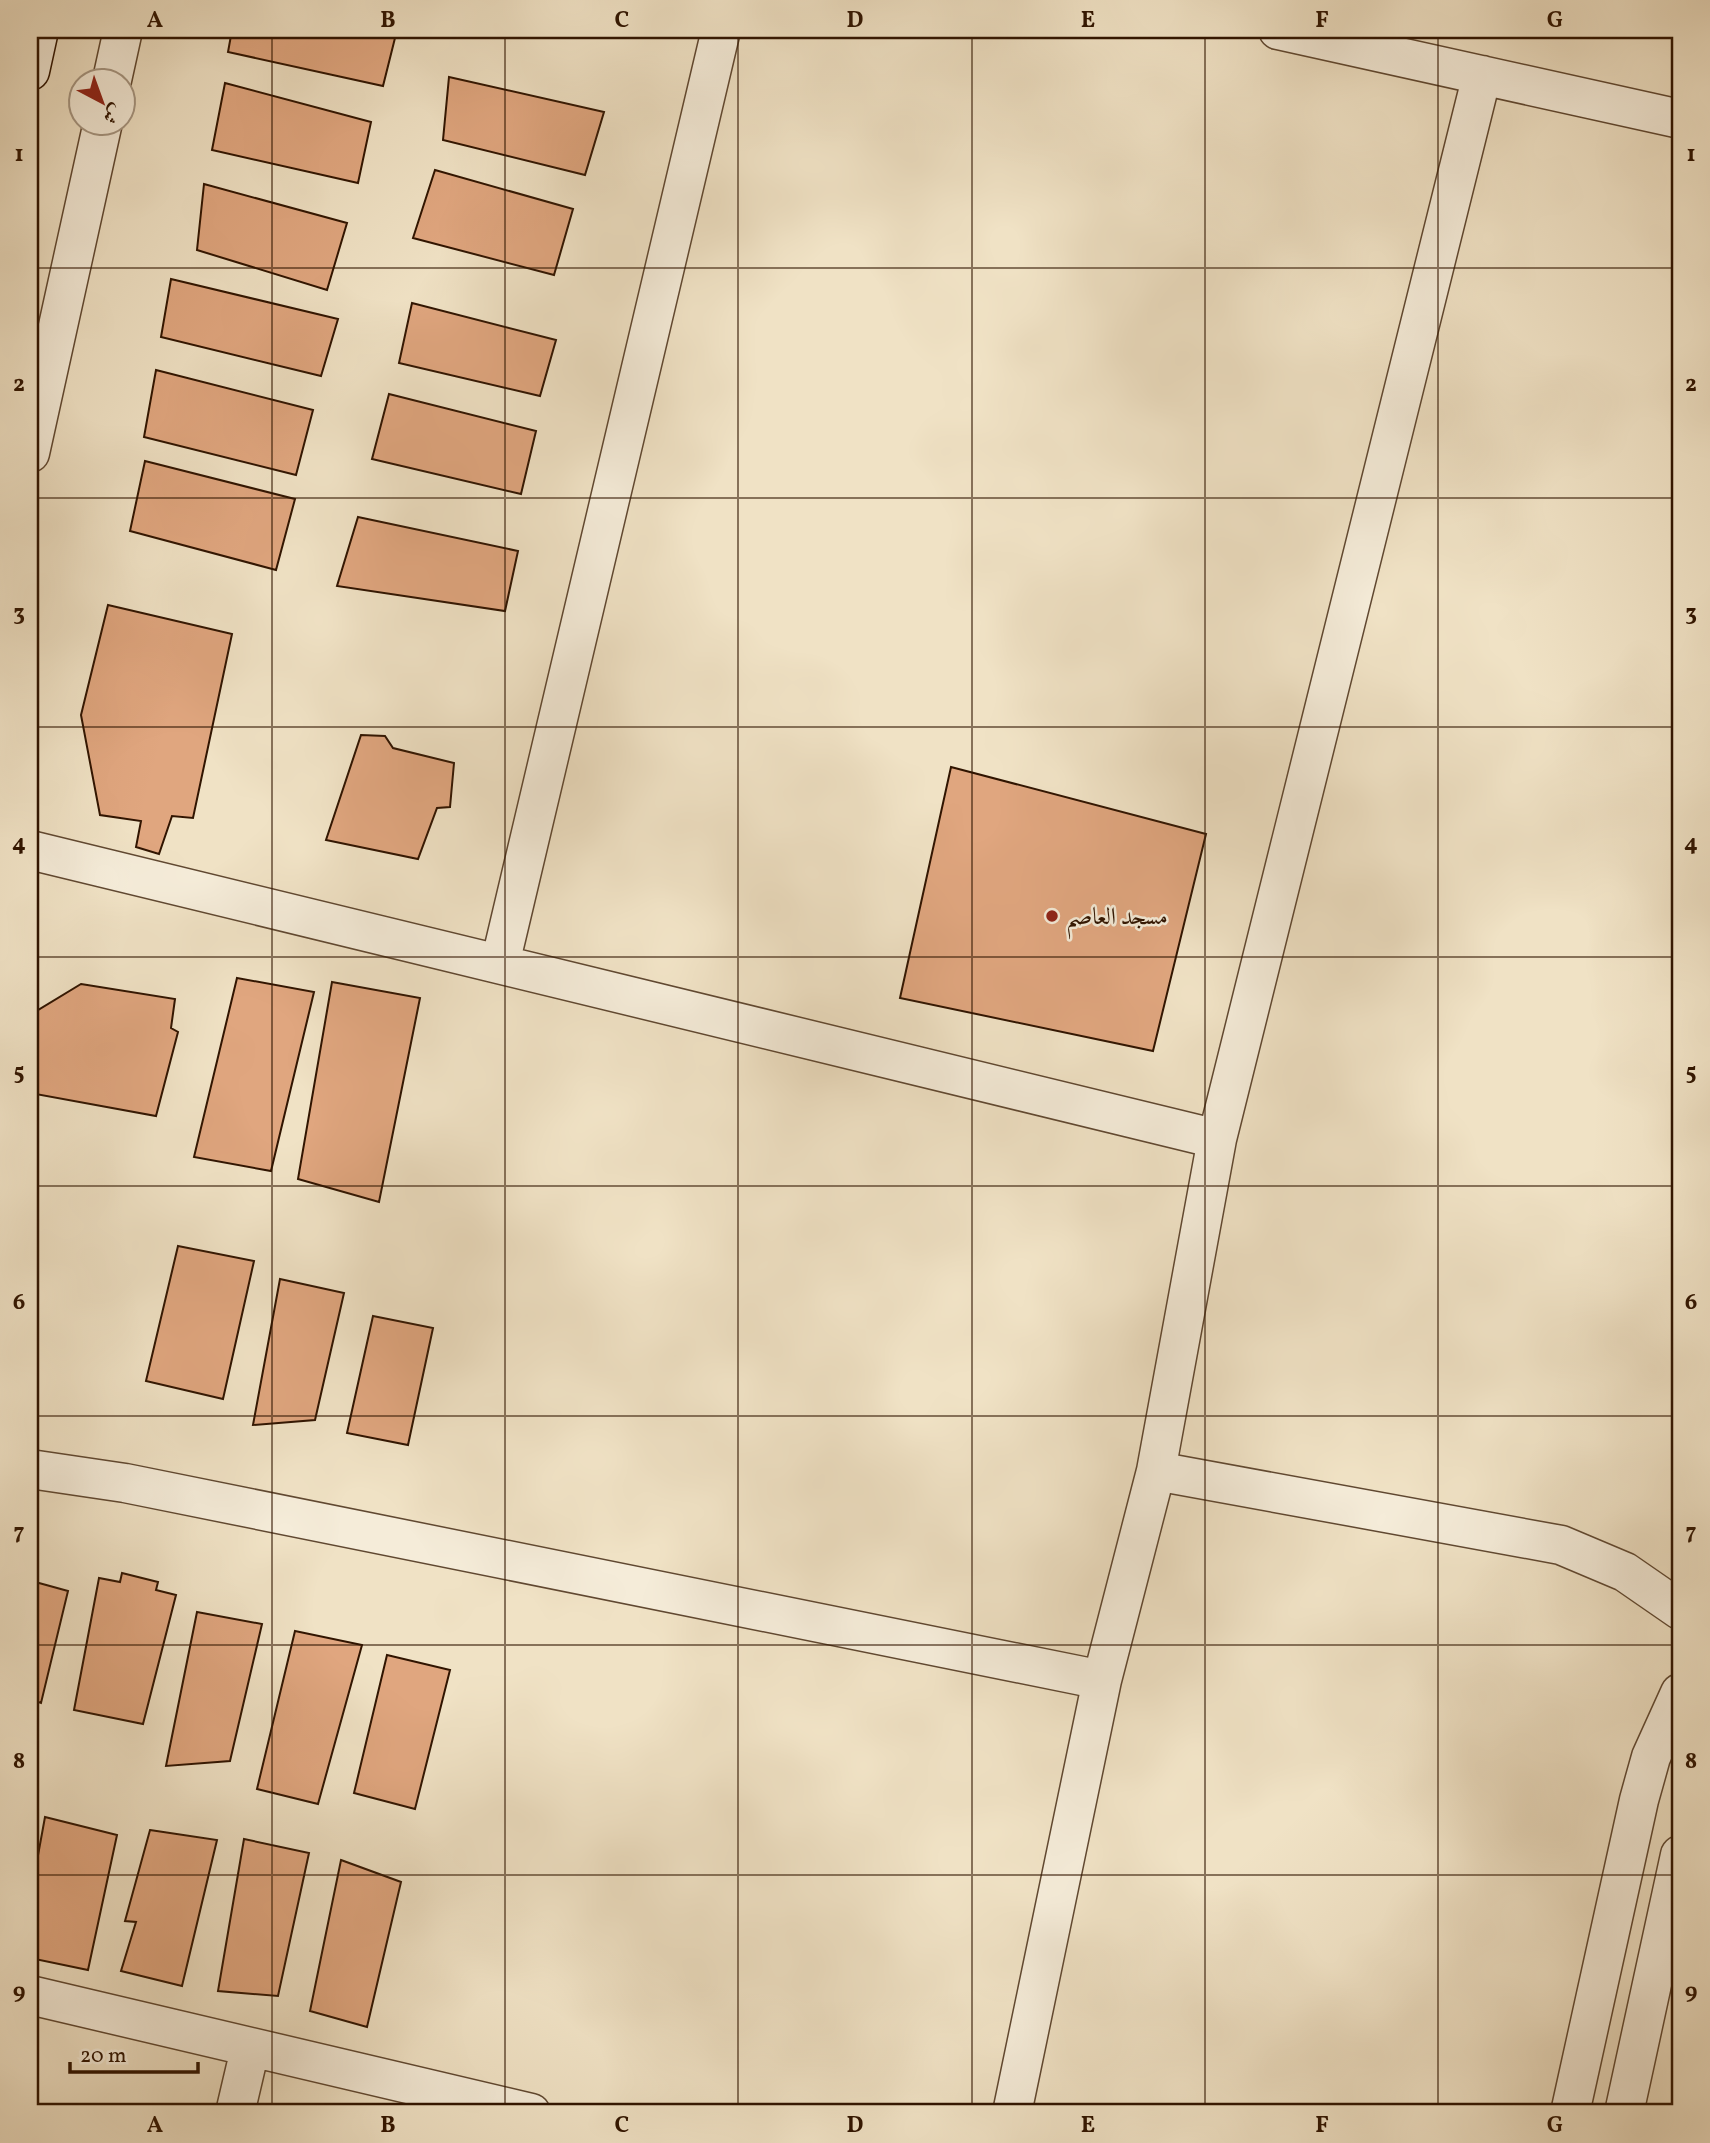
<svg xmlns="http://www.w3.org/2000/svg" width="1710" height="2143" viewBox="0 0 1710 2143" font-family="Vollkorn,Amiri,serif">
<rect width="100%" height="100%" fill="#f0e2c5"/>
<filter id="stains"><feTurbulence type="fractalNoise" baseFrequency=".00286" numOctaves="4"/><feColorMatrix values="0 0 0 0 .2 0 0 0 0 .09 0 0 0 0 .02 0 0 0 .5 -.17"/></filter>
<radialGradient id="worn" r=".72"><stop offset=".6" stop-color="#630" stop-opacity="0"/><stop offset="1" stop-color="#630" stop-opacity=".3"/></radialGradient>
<path fill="#e0a67f" stroke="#301400" stroke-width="2" d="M232,30H397L383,86L228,52Z
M449,77L604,112L585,175L443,140Z
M225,83L371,122L358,183L212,150Z
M435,170L573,209L554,275L413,238Z
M204,184L347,223L327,290L197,250Z
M171,279L338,319L321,376L161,337Z
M412,303L556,340L540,396L399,363Z
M156,370L313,410L296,475L144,437Z
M389,394L536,431L521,494L372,459Z
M145,461L295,499L276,570L130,531Z
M358,517L518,551L505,611L337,586Z
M108,605L232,634L193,818L172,816L159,854L136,847L141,821L100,815L81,715Z
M361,735L385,736L393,748L454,763L450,807L437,808L418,859L326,840Z
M951,767L1206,834L1153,1051L900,998Z
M237,978L314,992L271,1171L194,1157Z
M332,982L420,998L379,1202L298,1179Z
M81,984L175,999L171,1028L178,1032L156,1116L30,1093V1032L35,1012Z
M178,1246L254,1261L223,1399L146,1381Z
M280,1279L344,1293L315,1420L253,1425Z
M373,1316L433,1328L408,1445L347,1433Z
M122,1573L158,1582L156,1590L176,1595L143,1724L74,1710L99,1578L120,1582Z
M39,1583L68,1591L41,1703L30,1699V1584Z
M197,1612L262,1624L230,1761L166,1766Z
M295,1631L362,1645L318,1804L257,1789Z
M387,1655L450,1670L415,1809L354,1793Z
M45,1817L117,1835L88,1970L30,1958V1899Z
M150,1830L217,1840L182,1986L121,1971L136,1922L125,1921Z
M244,1839L309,1853L278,1996L218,1991Z
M341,1860L401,1882L367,2027L310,2011Z"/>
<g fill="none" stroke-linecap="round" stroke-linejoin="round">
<defs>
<path id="street" d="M1278,30L1680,119
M112,80L123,30
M30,453L103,122
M30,850L1217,1139
M500,964L721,30
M30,1469L125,1483L1102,1680
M1156,1471L1561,1545L1625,1572L1680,1610
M30,1995L531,2113
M235,2113L250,2049
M1012,2113L1102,1680L1156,1471L1217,1139L1482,75
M1570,2113L1639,1800L1651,1757L1680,1693
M1624,2113L1680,1855"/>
<path id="secondary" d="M30,71L39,30"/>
</defs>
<use href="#street" stroke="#604831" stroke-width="41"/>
<use href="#secondary" stroke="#301400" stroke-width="41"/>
<use href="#street" stroke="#f5ecd9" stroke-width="38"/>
<use href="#secondary" stroke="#f5ecd9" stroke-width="38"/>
</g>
<path fill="none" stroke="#301400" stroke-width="2" stroke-opacity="0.55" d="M272,30V2113M505,30V2113M738,30V2113M972,30V2113M1205,30V2113M1438,30V2113M30,268H1680M30,498H1680M30,727H1680M30,957H1680M30,1186H1680M30,1416H1680M30,1645H1680M30,1875H1680"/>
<circle fill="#8f2418" stroke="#f5ecd9" stroke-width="2.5" cx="1052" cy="916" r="7"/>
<g text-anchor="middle" stroke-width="5" stroke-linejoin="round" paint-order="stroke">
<g font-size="24" fill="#301400" stroke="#f5ecd9" text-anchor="start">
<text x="1066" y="924">مسجد العاصم</text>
</g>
</g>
<rect width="1710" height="2143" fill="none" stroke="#f0e2c5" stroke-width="77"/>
<g transform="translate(102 102) rotate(139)"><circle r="33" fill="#f5ecd9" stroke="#a69682" stroke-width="2"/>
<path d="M0-5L12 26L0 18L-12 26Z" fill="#8f2418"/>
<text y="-10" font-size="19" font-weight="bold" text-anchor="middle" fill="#301400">ش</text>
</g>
<path d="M70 2062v10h128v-10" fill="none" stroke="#301400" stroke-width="3.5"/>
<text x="80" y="2062" font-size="21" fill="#301400" stroke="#f5ecd9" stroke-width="5" paint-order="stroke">20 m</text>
<rect x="38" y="38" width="1634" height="2066" fill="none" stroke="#301400" stroke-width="2.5"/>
<g font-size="23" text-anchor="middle" font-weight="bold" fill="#301400">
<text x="155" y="27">A</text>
<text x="388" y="27">B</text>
<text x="622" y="27">C</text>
<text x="855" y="27">D</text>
<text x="1088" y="27">E</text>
<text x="1322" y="27">F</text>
<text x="1555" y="27">G</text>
<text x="19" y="161">1</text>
<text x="1691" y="161">1</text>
<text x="19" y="391">2</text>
<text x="1691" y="391">2</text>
<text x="19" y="620">3</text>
<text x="1691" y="620">3</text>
<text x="19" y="850">4</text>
<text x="1691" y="850">4</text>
<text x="19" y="1079">5</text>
<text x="1691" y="1079">5</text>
<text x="19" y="1309">6</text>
<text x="1691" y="1309">6</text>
<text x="19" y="1539">7</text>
<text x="1691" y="1539">7</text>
<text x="19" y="1768">8</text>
<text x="1691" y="1768">8</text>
<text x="19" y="1998">9</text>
<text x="1691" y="1998">9</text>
<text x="155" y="2132">A</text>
<text x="388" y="2132">B</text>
<text x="622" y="2132">C</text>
<text x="855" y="2132">D</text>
<text x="1088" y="2132">E</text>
<text x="1322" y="2132">F</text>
<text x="1555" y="2132">G</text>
</g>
<rect width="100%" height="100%" filter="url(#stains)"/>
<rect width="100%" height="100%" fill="url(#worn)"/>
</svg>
